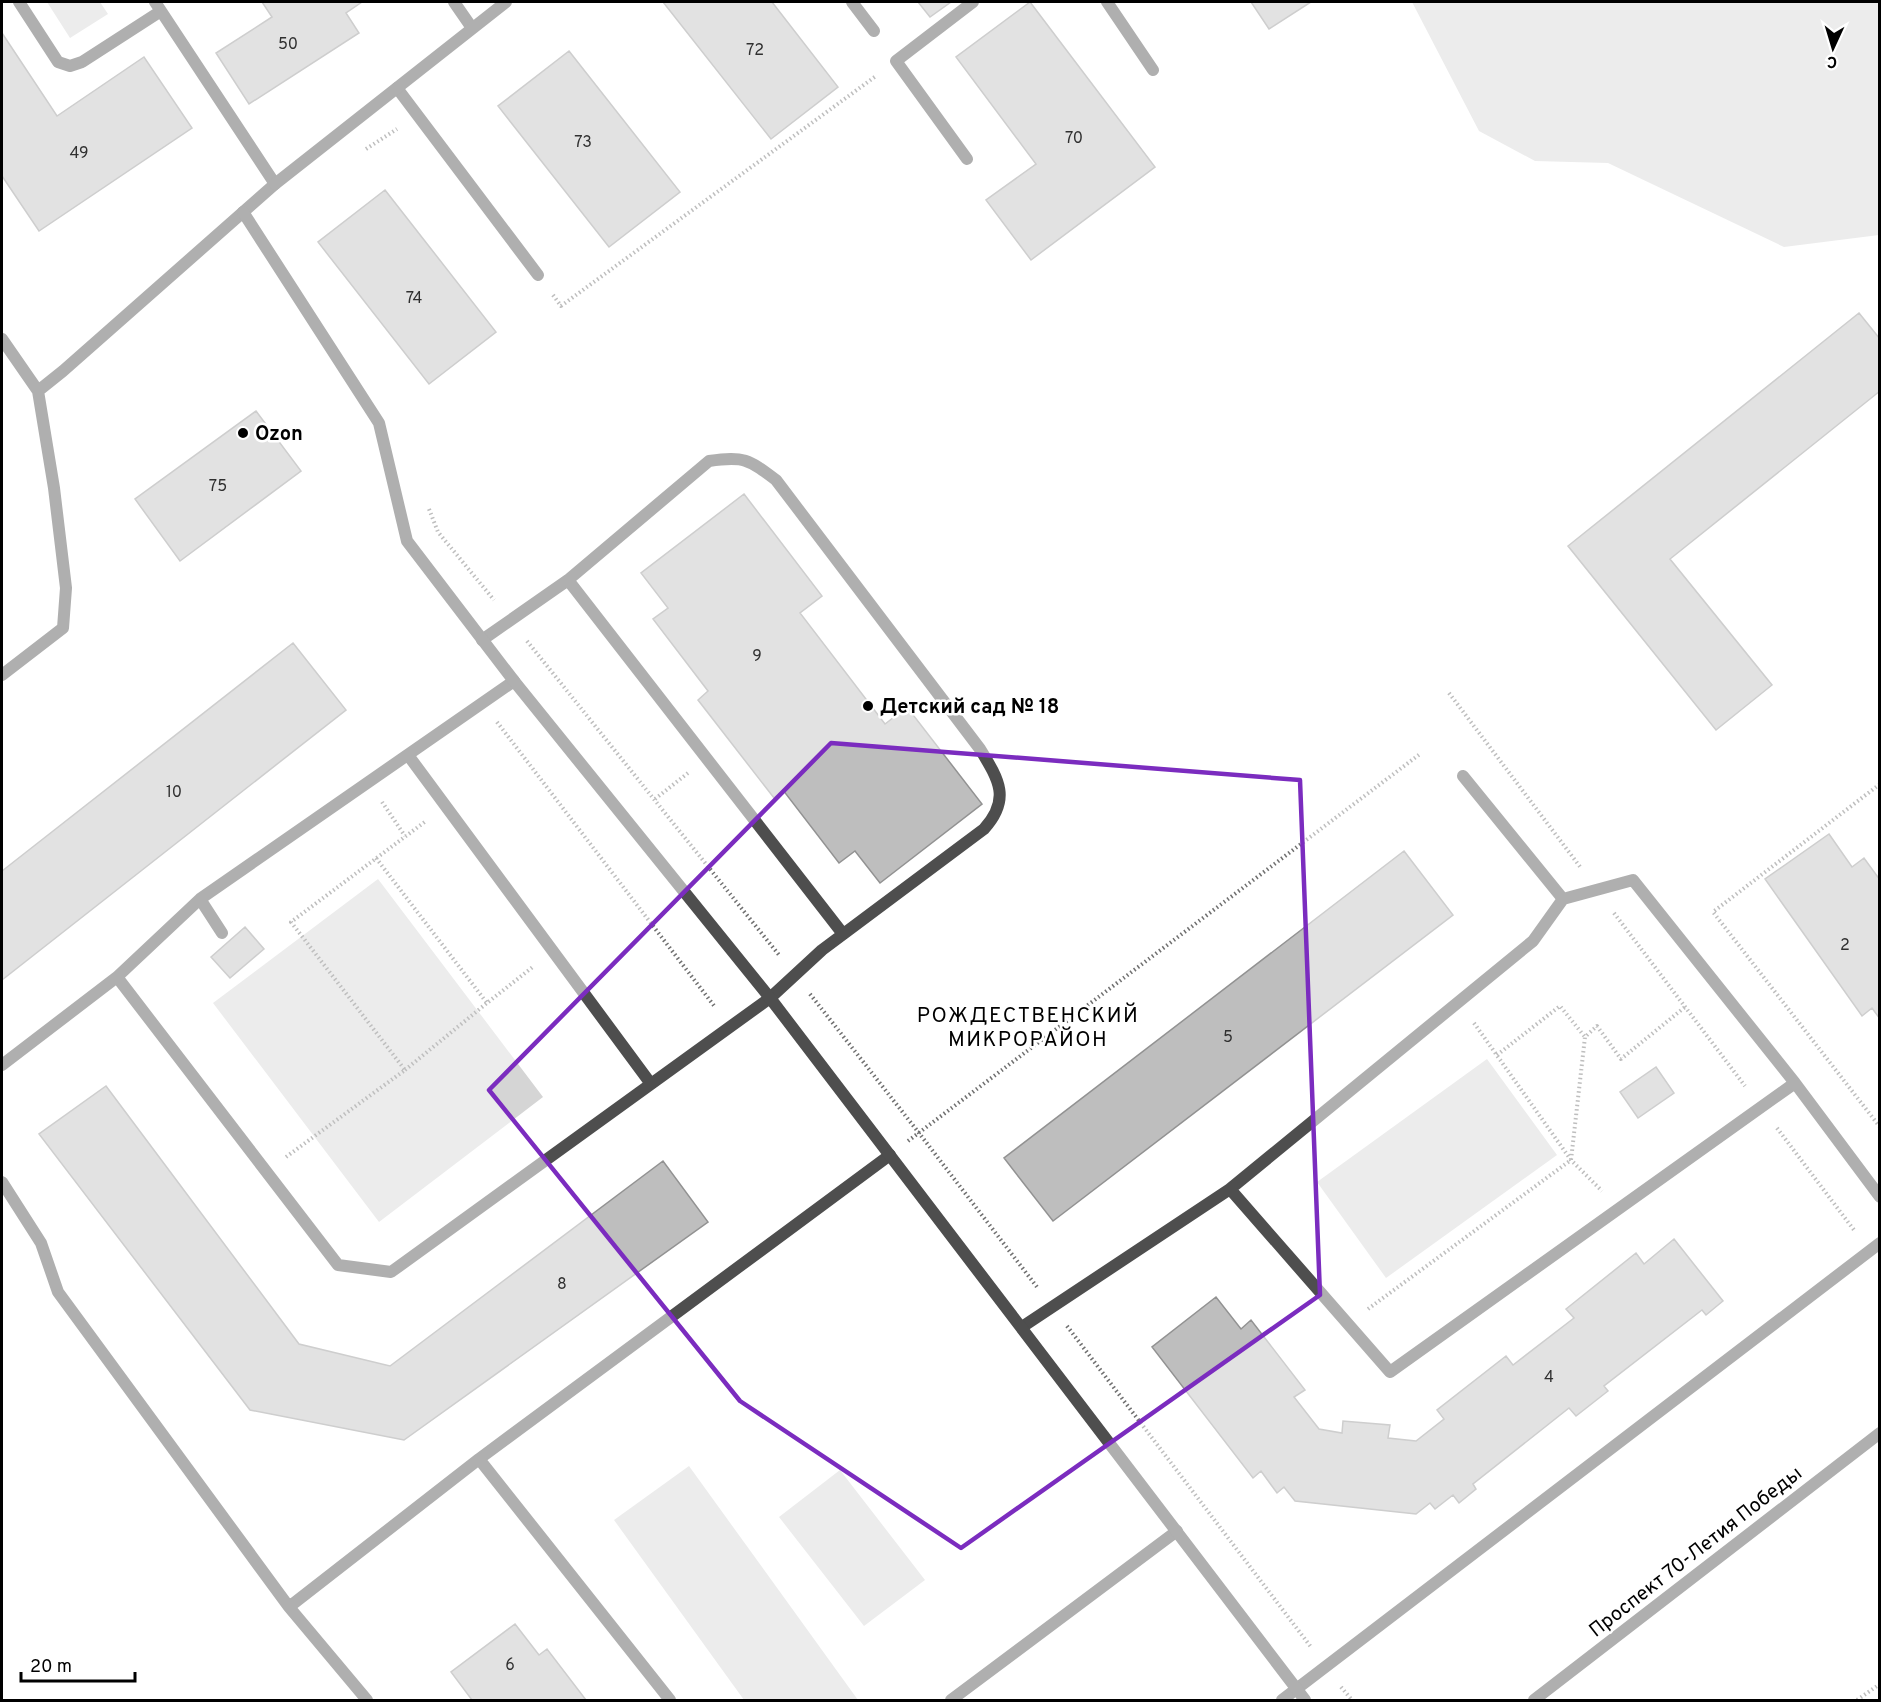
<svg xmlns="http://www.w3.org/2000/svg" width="1881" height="1702" viewBox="0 0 1881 1702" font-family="Overpass,sans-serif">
<rect width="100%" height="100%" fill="#fff"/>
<path fill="#d5d5d5" d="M47,2H100L108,14L70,38Z
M1412,2H1879V235L1784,247L1608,163L1535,161L1479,131Z
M378,879L543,1097L379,1222L213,1003Z
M1487,1059L1557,1155L1386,1278L1317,1182Z
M689,1466L858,1700H744L614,1520Z
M840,1470L925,1580L864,1626L779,1517Z"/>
<path fill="#bebebe" stroke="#929292" stroke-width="1.5" d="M262,2H362L346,13L359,33L249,104L216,53L272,17Z
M663,2H772L838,87L771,139Z
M918,2H951L930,17Z
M1030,2L1155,167L1031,260L986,200L1036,164L956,57Z
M1251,2H1311L1269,29Z
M2,33L57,116L144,57L192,128L39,231L2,176Z
M569,51L680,192L609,247L498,106Z
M385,190L496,332L429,384L318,242Z
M1859,313L1880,339V391L1670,559L1772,685L1716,730L1568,546Z
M256,411L301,471L180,561L135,499Z
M744,494L822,596L800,613L885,724L907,707L982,804L880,883L855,851L839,863L783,790L774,798L698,700L708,691L653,619L668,608L641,573Z
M293,643L346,710L2,980V871Z
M1829,834L1852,867L1864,858L1880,880V1019L1872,1008L1862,1016L1765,879Z
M1404,851L1453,915L1053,1221L1004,1158Z
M245,927L264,949L230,978L211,957Z
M1656,1067L1674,1093L1638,1118L1620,1092Z
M106,1086L299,1344L390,1366L663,1161L708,1222L404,1440L250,1410L39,1134Z
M1674,1239L1723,1301L1706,1315L1702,1310L1604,1386L1608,1391L1576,1416L1569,1408L1473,1484L1476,1489L1459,1503L1453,1495L1435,1509L1430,1503L1416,1514L1295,1501L1284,1487L1277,1493L1261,1471L1253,1478L1152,1347L1216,1297L1241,1329L1251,1320L1305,1390L1294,1397L1319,1429L1342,1433L1343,1421L1390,1425L1388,1438L1416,1441L1444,1419L1437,1410L1506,1356L1513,1365L1574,1318L1566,1309L1636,1253L1644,1264Z
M515,1624L539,1655L547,1649L586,1700H472L451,1672Z"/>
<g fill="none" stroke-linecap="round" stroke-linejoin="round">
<path stroke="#707070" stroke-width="4" stroke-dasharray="1.5 3" stroke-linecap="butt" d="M366,149L397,129
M553,295L561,306L876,76
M429,509L438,532L494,600
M527,641L779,955
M1449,693L1581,868
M497,722L715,1007
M1880,784L1713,912L1880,1127
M655,799L688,773
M382,802L405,836
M376,858L487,1003L534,966
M1614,913L1745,1086
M810,994L919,1133L1037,1287
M1474,1023L1571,1160L1602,1191
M1497,1055L1560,1006L1585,1037
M405,1070L487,1003
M1777,1128L1854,1230
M908,1141L1420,754
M286,1157L405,1070L291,922L426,821
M1368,1309L1571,1160L1585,1037L1597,1026L1621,1059L1685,1007
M1067,1326L1311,1647
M1341,1687L1352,1700
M1857,1700L1880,1684"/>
<path stroke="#4e4e4e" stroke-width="12" d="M19,2L58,62L70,66L82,62L161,11
M454,2L472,28
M852,2L874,31
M397,88L538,275
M967,159L896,61L973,2
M2,339L38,391
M568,580L843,934
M2,675L63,628L66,588L54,488L38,391L63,371L275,184L155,2
M408,755L651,1084
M1463,776L1563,899L1533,941L1230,1189L1390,1372L1795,1083L1880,1197
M200,899L514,681
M1563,899L1633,880L1795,1083
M222,933L200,899L117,977L338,1265L391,1272L770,998L822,950L984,829C1011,799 999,780 980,749L776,480C748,459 744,456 709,461L568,580L482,640
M2,1065L117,977
M2,1182L41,1243L58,1292L289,1607L479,1459L890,1155
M1022,1327L1230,1189
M479,1459L670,1700
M289,1607L367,1700
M951,1700L1177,1531
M1282,1700L1880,1243"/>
<path stroke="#4e4e4e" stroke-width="12" d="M1107,2L1153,70
M275,184L506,2
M243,212L379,423L407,541L514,681L770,998L1305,1700
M1534,1700L1880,1433"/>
</g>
<path d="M0 0H1881V1702H0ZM831,743L1300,780L1320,1295L961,1548L740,1401L489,1090Z" fill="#fff" fill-opacity=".55" fill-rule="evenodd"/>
<path fill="none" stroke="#7b2cbf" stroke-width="4.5" stroke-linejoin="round" d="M831,743L1300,780L1320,1295L961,1548L740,1401L489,1090Z"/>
<g fill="#000" stroke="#fff" stroke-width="2">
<circle cx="243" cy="433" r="6"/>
<circle cx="868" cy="706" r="6"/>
</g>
<g text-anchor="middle" stroke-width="5" stroke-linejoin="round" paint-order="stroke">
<g font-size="16" fill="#303030">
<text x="288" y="49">50</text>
<text x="755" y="55">72</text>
<text x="1074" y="143">70</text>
<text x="583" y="147">73</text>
<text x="79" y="158">49</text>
<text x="414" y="303">74</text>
<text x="218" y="491">75</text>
<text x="757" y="661">9</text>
<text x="174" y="797">10</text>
<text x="1845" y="950">2</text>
<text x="1228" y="1042">5</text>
<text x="562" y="1289">8</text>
<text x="1549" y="1382">4</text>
<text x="510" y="1670">6</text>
</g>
<g font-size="20" font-weight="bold" fill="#000" stroke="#fff" text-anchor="start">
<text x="255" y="440">Ozon</text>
<text x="880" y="713">Детский сад № 18</text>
</g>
<g font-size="20" fill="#000" stroke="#fff">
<text transform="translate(1695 1551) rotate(-38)" y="7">Проспект 70-Летия Победы</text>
</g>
<g font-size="21" letter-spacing="1.5" fill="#000" stroke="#fff">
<text x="1028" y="1022">РОЖДЕСТВЕНСКИЙ<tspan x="1028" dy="24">МИКРОРАЙОН</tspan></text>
</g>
</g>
<rect width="1881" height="1702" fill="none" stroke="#000000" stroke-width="6"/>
<g transform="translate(1833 48) rotate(184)" stroke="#ffffff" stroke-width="4.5" paint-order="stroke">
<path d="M0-4.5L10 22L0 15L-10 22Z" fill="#000000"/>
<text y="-9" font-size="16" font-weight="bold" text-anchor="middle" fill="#000000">С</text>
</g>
<path d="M21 1672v9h114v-9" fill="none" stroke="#000000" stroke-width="3"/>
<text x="30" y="1672" font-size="18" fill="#000000" stroke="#ffffff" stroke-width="4.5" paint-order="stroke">20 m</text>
</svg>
